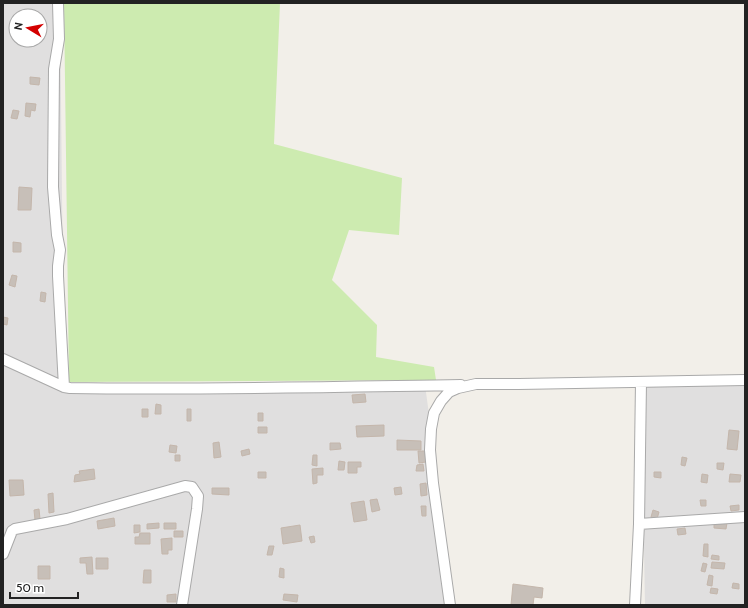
<svg xmlns="http://www.w3.org/2000/svg" width="748" height="608" viewBox="0 0 748 608" font-family="Cabin,sans-serif">
<rect width="100%" height="100%" fill="#f2efe9"/>
<path fill="#e0dfdf" fill-rule="evenodd" d="M3,3H60L64,387L425,385L431,429L450,605H3ZM16,16H40V40H16Z
M745,381V605H645L641,382Z"/>
<path fill="#cdebb0" d="M64,3H280L274,144L402,178L399,235L349,230L332,280L377,325L376,357L434,367L436,380L69,382Z"/>
<path fill="#c7bfb8" stroke="#c4b6ab" d="M30,77L40,78L39,85L30,84Z
M26,103L36,104L35,111L31,110L30,117L25,116Z
M13,110L19,111L17,119L11,118Z
M19,187L32,188L31,210H18Z
M13,242L21,243V252H13Z
M12,275L17,276L15,287L9,285Z
M41,292L46,293L45,302L40,301Z
M3,317L8,318L7,325L3,324Z
M365,394L366,402L353,403L352,395Z
M156,404L161,405V414H155Z
M142,409H148V417H142Z
M187,409H191V421H187Z
M258,413H263V421H258Z
M384,425V436L357,437L356,426Z
M258,427H267V433H258Z
M729,430L739,431L737,450L727,449Z
M397,440L421,441V450H397Z
M219,442L221,457L214,458L213,443Z
M330,443H340L341,449L330,450Z
M170,445L177,446L176,453L169,452Z
M249,449L250,454L242,456L241,451Z
M418,451H425L426,462L419,463Z
M175,455H180V461H175Z
M313,455H317V466L312,465Z
M682,457L687,458L685,466L681,465Z
M339,461L345,462L344,470H338Z
M348,462H361V467H357V473H348Z
M717,463H724L723,470L717,469Z
M423,464L424,471H416L417,465Z
M323,468V475H317V483L313,484L312,469Z
M94,469L95,479L74,482L75,475L80,474L79,471Z
M258,472H266V478H258Z
M654,472H661V478L654,477Z
M702,474L708,475L707,483L701,482Z
M730,474L741,475L740,482H729Z
M9,480H23L24,495L10,496Z
M426,483L427,495L421,496L420,484Z
M401,487L402,494L395,495L394,488Z
M212,488H229V495L212,494Z
M53,493L54,512L49,513L48,494Z
M377,499L380,510L372,512L370,500Z
M700,500H706V506H701Z
M364,501L367,520L354,522L351,503Z
M739,505V510L731,511L730,506Z
M421,506H426V516H422Z
M39,509L40,519L35,520L34,510Z
M653,510L659,512L657,519L651,517Z
M114,518L115,526L98,529L97,521Z
M159,523V528L147,529V524Z
M164,523H176V529H164Z
M714,523H727L726,529L714,528Z
M134,525H140V532L134,533Z
M300,525L302,541L283,544L281,528Z
M685,528L686,534L678,535L677,529Z
M174,531H183V537H174Z
M140,533H150V544H135V537H139Z
M314,536L315,542L311,543L309,537Z
M172,538V550H168V554H162L161,539Z
M704,544H708V557L703,556Z
M269,546H274L272,555H267Z
M712,555L719,556V560L711,559Z
M92,557L93,574H87L86,563H80V558Z
M96,558H108V569H96Z
M712,562L725,563L724,569L711,568Z
M703,563L707,564L705,572L701,571Z
M38,566H50V579H38Z
M280,568L284,569V578L279,577Z
M144,570H151V583H143Z
M709,575L713,576L712,586L707,585Z
M733,583L739,584V589L732,588Z
M513,584L543,588L542,598L534,597L533,605H511Z
M711,588L718,589L717,594L710,593Z
M176,594V602H167V595Z
M284,594L298,595L297,602L283,600Z"/>
<g fill="none" stroke-linecap="round" stroke-linejoin="round">
<defs>
<path id="minor" d="M58,3L59,39L54,69L53,187L57,235L60,250L58,266V276L64,387
M3,359L64,387L70,388C200,390 331,387 461,385
M639,524L745,517
M3,554L12,531L15,529L67,519L185,486L192,487L198,496L197,509L182,605
M450,605L433,483L430,450L431,429L434,413L441,401L449,392L458,388L476,384H519L745,380
M635,605L639,524L641,382"/>
</defs>
<use href="#minor" stroke="#a9a9a9" stroke-width="12"/>
<use href="#minor" stroke="#fff" stroke-width="10"/>
</g>
<rect width="748" height="608" fill="none" stroke="#222222" stroke-width="8"/>
<g transform="translate(28 28) rotate(280)"><circle r="19" fill="#ffffff" stroke="#a7a7a7"/>
<path d="M0-3L7 15L0 10L-7 15Z" fill="#d40000"/>
<text y="-6" font-size="11" font-weight="bold" text-anchor="middle" fill="#222222">N</text>
</g>
<path d="M10 592v6h68v-6" fill="none" stroke="#222222" stroke-width="2"/>
<text x="16" y="592" font-size="12" fill="#222222" stroke="#ffffff" stroke-width="3" paint-order="stroke">50 m</text>
</svg>
